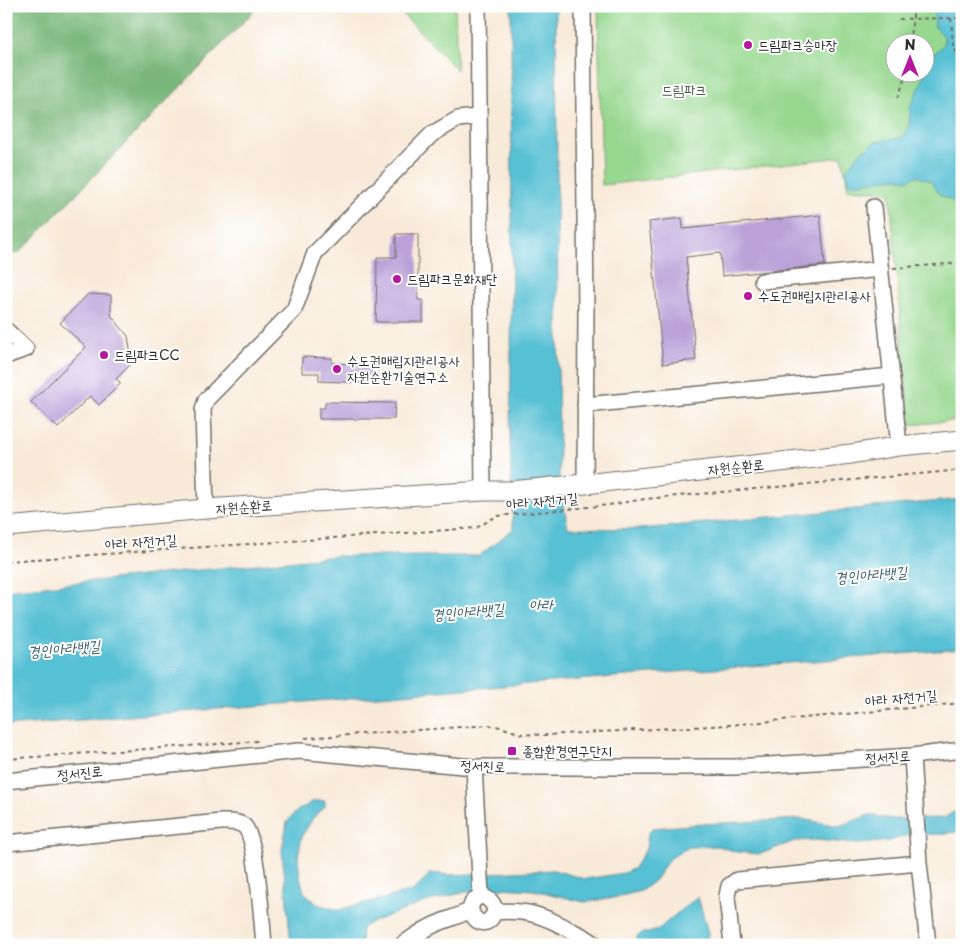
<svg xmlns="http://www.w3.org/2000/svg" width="968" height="951" viewBox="0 0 968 951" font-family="'Playpen Sans','Poor Story',sans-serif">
<rect width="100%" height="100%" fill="#fff"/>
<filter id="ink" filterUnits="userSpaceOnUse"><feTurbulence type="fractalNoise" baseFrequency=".02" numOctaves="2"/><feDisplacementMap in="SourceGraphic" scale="10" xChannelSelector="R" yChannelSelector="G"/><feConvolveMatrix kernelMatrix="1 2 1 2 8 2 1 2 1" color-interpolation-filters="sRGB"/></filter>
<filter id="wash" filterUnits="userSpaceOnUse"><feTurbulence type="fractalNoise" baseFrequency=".0096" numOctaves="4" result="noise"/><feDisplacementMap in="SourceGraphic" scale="20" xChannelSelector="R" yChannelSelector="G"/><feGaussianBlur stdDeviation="1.12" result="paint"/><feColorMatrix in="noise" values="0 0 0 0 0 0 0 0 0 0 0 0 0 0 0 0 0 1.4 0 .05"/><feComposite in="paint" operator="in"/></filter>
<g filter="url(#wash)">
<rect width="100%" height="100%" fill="#f8ead9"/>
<path fill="#97d88f" stroke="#61825d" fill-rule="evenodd" d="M395,6H455L457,70Z
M598,6H962V420L909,425L890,192L848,189L842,157L602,185ZM896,42H926V72H896Z"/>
<path fill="#79b87a" stroke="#527252" d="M6,6H259L19,253L6,255Z"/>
<path fill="#57c0d4" stroke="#417680" d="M511,6H556L559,477L568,528L641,529L962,499V649L6,726V590L336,556H479L513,529L510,444L512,262Z
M933,6H962V209L951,200L940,195L930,181L917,176L908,180L897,178L851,184L849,182L846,170L860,153L875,142L902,137L909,127L910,107L923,80L924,73L926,72V62L944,44V36L935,27Z
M314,801H325V807L313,818L302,836L298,857L300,877L304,892L317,904L338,910L412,891L423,882L430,873L450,875L553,870L585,879L624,873L634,868L646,849L648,834L652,828L704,824L801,819L839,826L869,815L892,819L944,818L962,807V831L943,834L907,835L889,841L858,844L816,840L795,841L760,854L737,852L718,846L689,847L669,859L655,880L641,891L613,898L584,902L534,890L499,888L470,891L425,902L370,923L362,928L361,945H291L282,850L287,822L297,811Z
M698,897L708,933L707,945H640L636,938L642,933H649L660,928L682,909Z"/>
<g id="blocks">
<path fill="#baa2d9" d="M820,215L825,265L722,276L720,253L686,257L696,360L663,364L649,222L682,218L683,229Z
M396,234H418V300H423V322H376L377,257H396Z
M88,294L111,295V315L128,336L132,363L116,379L121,383L99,405L90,396L58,428L31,402L86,347L60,323Z
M302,357L332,358V363L373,365L372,383L319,381V373H302Z
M325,402L395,403L394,419H319V408H325Z"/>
</g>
</g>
<g filter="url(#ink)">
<use href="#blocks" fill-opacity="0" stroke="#736e68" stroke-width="1"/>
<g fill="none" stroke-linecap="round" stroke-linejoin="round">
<defs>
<path id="minor" d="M478,6L483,491
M583,6L586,312L585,484
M874,207L899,446
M762,281L881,269
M6,330L26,349L6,356
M585,405L892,376
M206,509L203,410L206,400L294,310L315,253L432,134L458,119L478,117
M912,756L919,863L928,945
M474,767L481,896
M6,781L299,751L474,767H735L912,756L962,750
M6,843L221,822C228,822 238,821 244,826C257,837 262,924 264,945
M481,896C490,898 499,907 492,917C480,935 458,904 481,896Z
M494,912C527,909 545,916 572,931C581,935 589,939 596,945
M402,945C414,936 427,927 441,922C451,918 461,915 471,910
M732,945L727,896L729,886L737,880L919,863"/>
<path id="major" d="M6,527L206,509L483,491H510L585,484L851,454L899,446L962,440"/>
</defs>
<use href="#minor" stroke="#736e68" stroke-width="18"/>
<use href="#major" stroke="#736e68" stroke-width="21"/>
<path stroke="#736e68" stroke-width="2" stroke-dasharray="4 4" stroke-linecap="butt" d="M951,18L953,45L962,64
M899,19L962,18
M909,42L913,18V6
M898,98L904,81L905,72
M893,268L962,263
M6,561L476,528L497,516L609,505L645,499L962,470
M305,738L489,725L500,727L522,734L545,735L729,725L962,703
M6,759L258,741"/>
<use href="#minor" stroke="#fff" stroke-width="15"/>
<use href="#major" stroke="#fff" stroke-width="19"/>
</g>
</g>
<g fill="#b5179e" stroke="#fff" stroke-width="2">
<circle cx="748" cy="45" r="5"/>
<circle cx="397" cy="279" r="5"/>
<circle cx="748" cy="296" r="5"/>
<circle cx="104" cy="355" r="5"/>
<circle cx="337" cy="369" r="5"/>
<rect x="507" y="746" width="10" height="10" rx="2.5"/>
</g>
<g text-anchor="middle" stroke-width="4" stroke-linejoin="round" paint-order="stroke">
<g font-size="14" fill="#2b2b2b" stroke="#fff" text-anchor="start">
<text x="758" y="50">드림파크승마장</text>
<text x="407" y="284">드림파크문화재단</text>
<text x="758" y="301">수도권매립지관리공사</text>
<text x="114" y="360">드림파크CC</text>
<text x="347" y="366">수도권매립지관리공사<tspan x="347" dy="16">자원순환기술연구소</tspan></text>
<text x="522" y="756">종합환경연구단지</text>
</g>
<g font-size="14" fill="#4b5f49" stroke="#fff">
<text x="684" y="95">드림파크</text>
</g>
<g font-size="14" fill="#2b2b2b" stroke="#fff">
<text transform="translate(736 467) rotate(-6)" y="5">자원순환로</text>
<text transform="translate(542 501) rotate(-5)" y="5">아라 자전거길</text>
<text transform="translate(244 507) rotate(-4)" y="5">자원순환로</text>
<text transform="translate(141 542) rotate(-4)" y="5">아라 자전거길</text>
<text transform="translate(901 698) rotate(-5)" y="5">아라 자전거길</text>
<text transform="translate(888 757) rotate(-4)" y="5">정서진로</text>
<text transform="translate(483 766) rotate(2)" y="5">정서진로</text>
<text transform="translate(80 773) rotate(-6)" y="5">정서진로</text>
</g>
<g font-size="15" font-style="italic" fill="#3a5f66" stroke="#fff">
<text transform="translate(871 575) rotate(-5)" y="5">경인아라뱃길</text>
<text x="541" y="610">아라</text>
<text transform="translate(468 612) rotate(-5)" y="5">경인아라뱃길</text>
<text transform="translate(64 649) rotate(-5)" y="5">경인아라뱃길</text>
</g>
</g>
<rect width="968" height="951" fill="none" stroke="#fff" stroke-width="25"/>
<g transform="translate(910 58)"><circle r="24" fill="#ffffff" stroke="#aaaaaa"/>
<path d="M0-4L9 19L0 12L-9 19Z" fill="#b5179e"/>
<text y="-8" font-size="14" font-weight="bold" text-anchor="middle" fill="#2b2b2b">N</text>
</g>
</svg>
